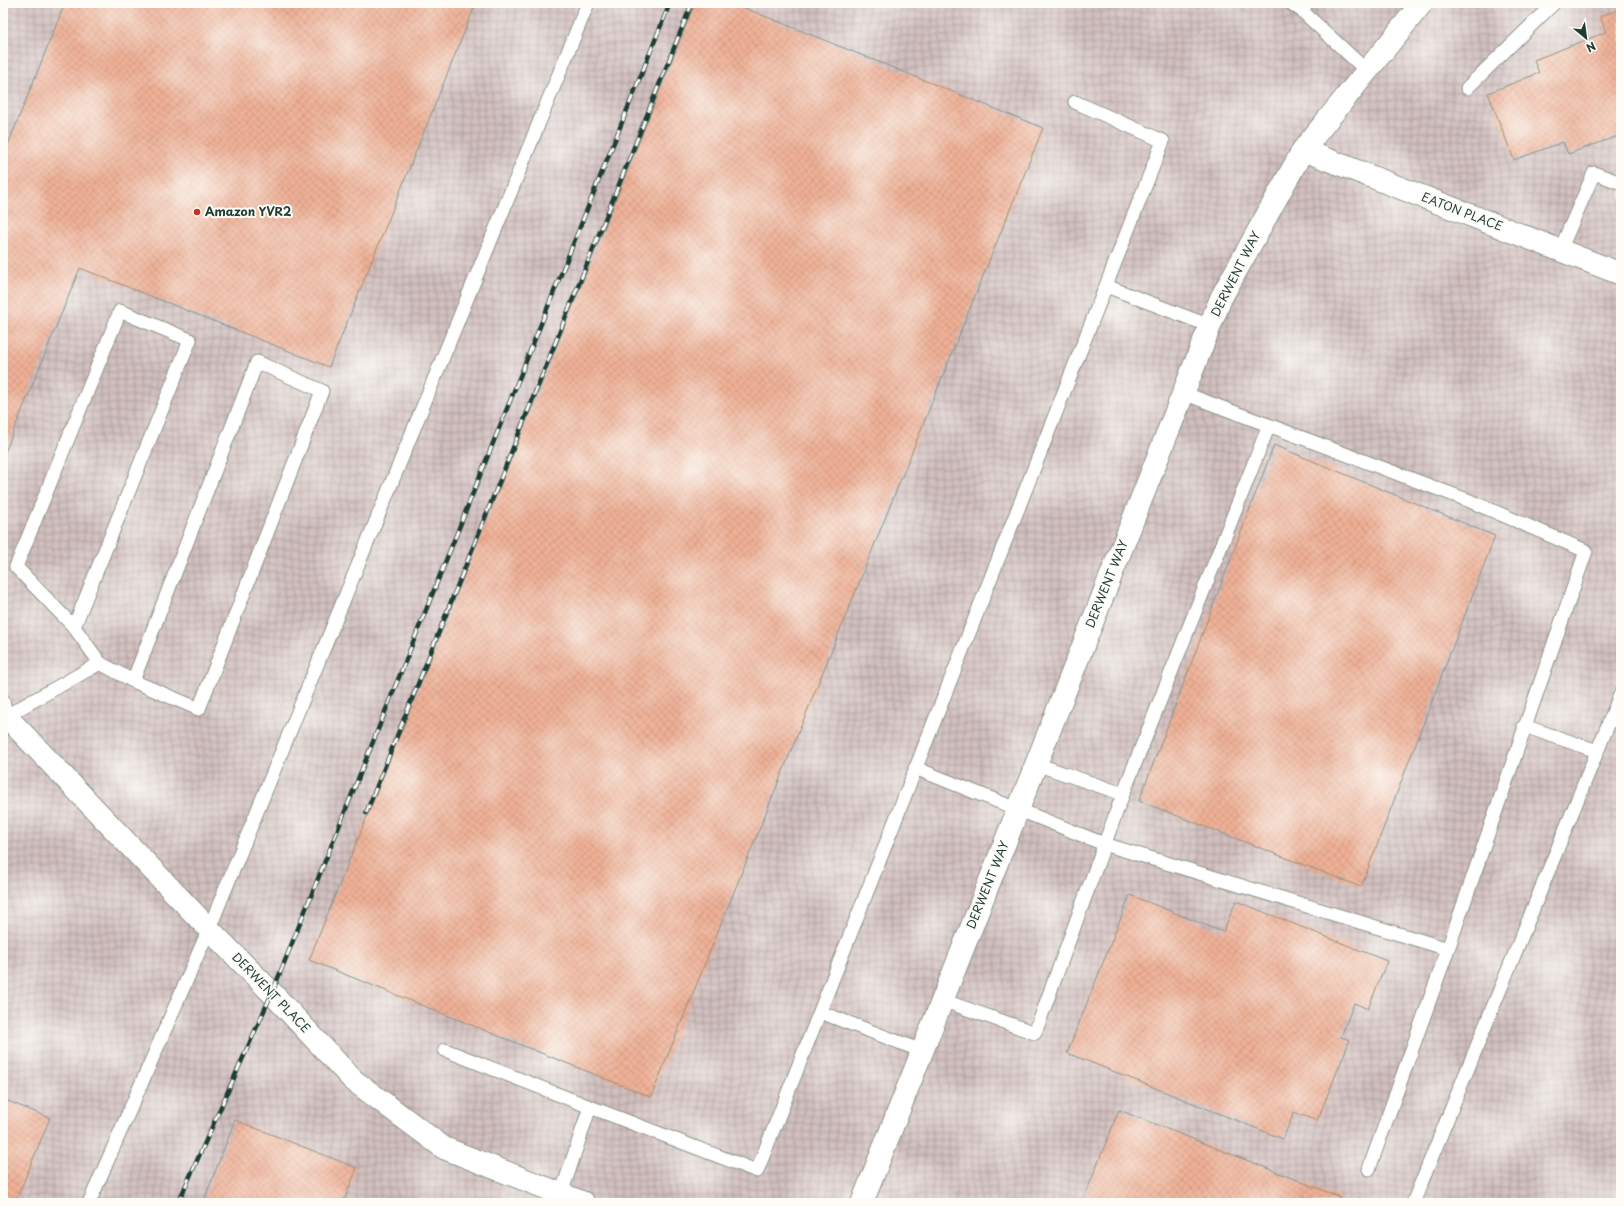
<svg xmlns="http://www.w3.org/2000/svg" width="1624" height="1206" viewBox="0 0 1624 1206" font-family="'Playpen Sans',sans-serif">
<defs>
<pattern id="industrial-grid" width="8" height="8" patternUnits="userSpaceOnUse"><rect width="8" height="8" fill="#d1bfbf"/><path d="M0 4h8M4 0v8" fill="none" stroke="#a99c9c"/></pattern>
<pattern id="building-cross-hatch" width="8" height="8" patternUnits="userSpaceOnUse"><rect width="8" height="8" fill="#efb096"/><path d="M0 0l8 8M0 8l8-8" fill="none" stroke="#cc9882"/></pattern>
</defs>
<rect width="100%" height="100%" fill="#fdfcf7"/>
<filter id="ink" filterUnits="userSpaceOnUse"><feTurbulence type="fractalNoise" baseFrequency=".025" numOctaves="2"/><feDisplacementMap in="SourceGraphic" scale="8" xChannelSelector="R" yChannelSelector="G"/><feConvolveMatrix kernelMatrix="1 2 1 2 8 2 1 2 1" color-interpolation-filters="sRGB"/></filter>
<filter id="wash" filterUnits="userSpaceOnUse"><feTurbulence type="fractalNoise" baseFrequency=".012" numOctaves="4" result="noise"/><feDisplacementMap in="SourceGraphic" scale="16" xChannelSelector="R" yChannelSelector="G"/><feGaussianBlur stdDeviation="0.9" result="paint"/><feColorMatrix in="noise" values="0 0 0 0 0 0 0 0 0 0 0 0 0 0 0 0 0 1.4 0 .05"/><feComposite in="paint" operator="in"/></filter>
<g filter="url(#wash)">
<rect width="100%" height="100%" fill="#f8ecda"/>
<path fill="url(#industrial-grid)" d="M3,3H1621V1203H3Z"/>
<g id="blocks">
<path fill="url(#building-cross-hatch)" d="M65,3H476L329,367L80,268L3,457V157Z
M695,3H732L1043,128L651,1097L309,960Z
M1621,9V135L1568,154L1563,142L1514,160L1488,93L1539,73L1534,60L1606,32L1600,16Z
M1274,445L1495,536L1361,887L1139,801Z
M1130,895L1223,932L1236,901L1387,961L1368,1009L1354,1003L1341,1037L1350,1040L1317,1121L1294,1112L1283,1139L1067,1053Z
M3,1099L50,1118L15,1203H3Z
M1119,1110L1340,1197L1338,1203H1082Z
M235,1120L357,1168L343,1203H203Z"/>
</g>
</g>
<g filter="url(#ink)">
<use href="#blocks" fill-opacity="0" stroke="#8c9487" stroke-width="1"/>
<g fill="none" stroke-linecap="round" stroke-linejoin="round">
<defs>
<path id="service" d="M1291,3L1301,10
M1307,3L1301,10L1367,71
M1467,88L1554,3
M1560,250L1594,173L1621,183
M1106,286L1210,326
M1183,393L1470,501L1586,551L1448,949L1369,1169
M100,663L133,681L199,709L322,391L257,362L133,681
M3,700L6,716L100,663L74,627L16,567L120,311L190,340L74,627
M1524,726L1597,751
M1036,764L1123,794
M915,768L1104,844L1448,949
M942,1000L1035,1033L1123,794L1269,425
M820,1012L922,1051
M445,1050L590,1107
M561,1194L590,1107L757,1171L1163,141L1075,102
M89,1203L209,929L588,3
M1413,1203L1621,693"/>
<path id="minor" d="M1303,150L1621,274
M6,716L209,929L272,993L353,1080L444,1148L584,1203"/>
<path id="tertiary" d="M862,1203L1221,298L1303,150L1422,3"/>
</defs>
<use href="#service" stroke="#8c9487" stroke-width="15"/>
<use href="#minor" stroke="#8c9487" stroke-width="24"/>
<use href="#tertiary" stroke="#8c9487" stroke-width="24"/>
<use href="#service" stroke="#fff" stroke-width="13"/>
<use href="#minor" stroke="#fff" stroke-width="22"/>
<use href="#tertiary" stroke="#fff" stroke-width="22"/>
<defs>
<path id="rail" d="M366,813L692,3
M178,1203L272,993L670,3"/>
</defs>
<use href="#rail" stroke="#1f3d34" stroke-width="4.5"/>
<use href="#rail" stroke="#fdfcf7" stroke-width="3" stroke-dasharray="9" stroke-linecap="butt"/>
</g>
</g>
<circle fill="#c8321e" stroke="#fdfcf7" stroke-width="1.5" cx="197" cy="212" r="4"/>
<g text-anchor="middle" stroke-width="4" stroke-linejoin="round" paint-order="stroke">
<g font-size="12" font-weight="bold" fill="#1f3d34" stroke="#fdfcf7" text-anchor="start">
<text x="205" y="216">Amazon YVR2</text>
</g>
<g font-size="12" fill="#1f3d34" stroke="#fdfcf7">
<text transform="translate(1462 212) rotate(21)" y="4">EATON PLACE</text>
<text transform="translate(1236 274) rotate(-63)" y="4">DERWENT WAY</text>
<text transform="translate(1107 584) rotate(-68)" y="4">DERWENT WAY</text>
<text transform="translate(988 885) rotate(-68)" y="4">DERWENT WAY</text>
<text transform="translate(271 993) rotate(46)" y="4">DERWENT PLACE</text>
</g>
</g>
<rect width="1624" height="1206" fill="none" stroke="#fdfcf7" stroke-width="16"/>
<g transform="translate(1586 38) rotate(151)" stroke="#fdfcf7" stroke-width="3" paint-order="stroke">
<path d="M0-3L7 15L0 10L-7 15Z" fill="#1f3d34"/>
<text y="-6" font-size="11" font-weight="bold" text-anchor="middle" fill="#1f3d34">N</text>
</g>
</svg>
